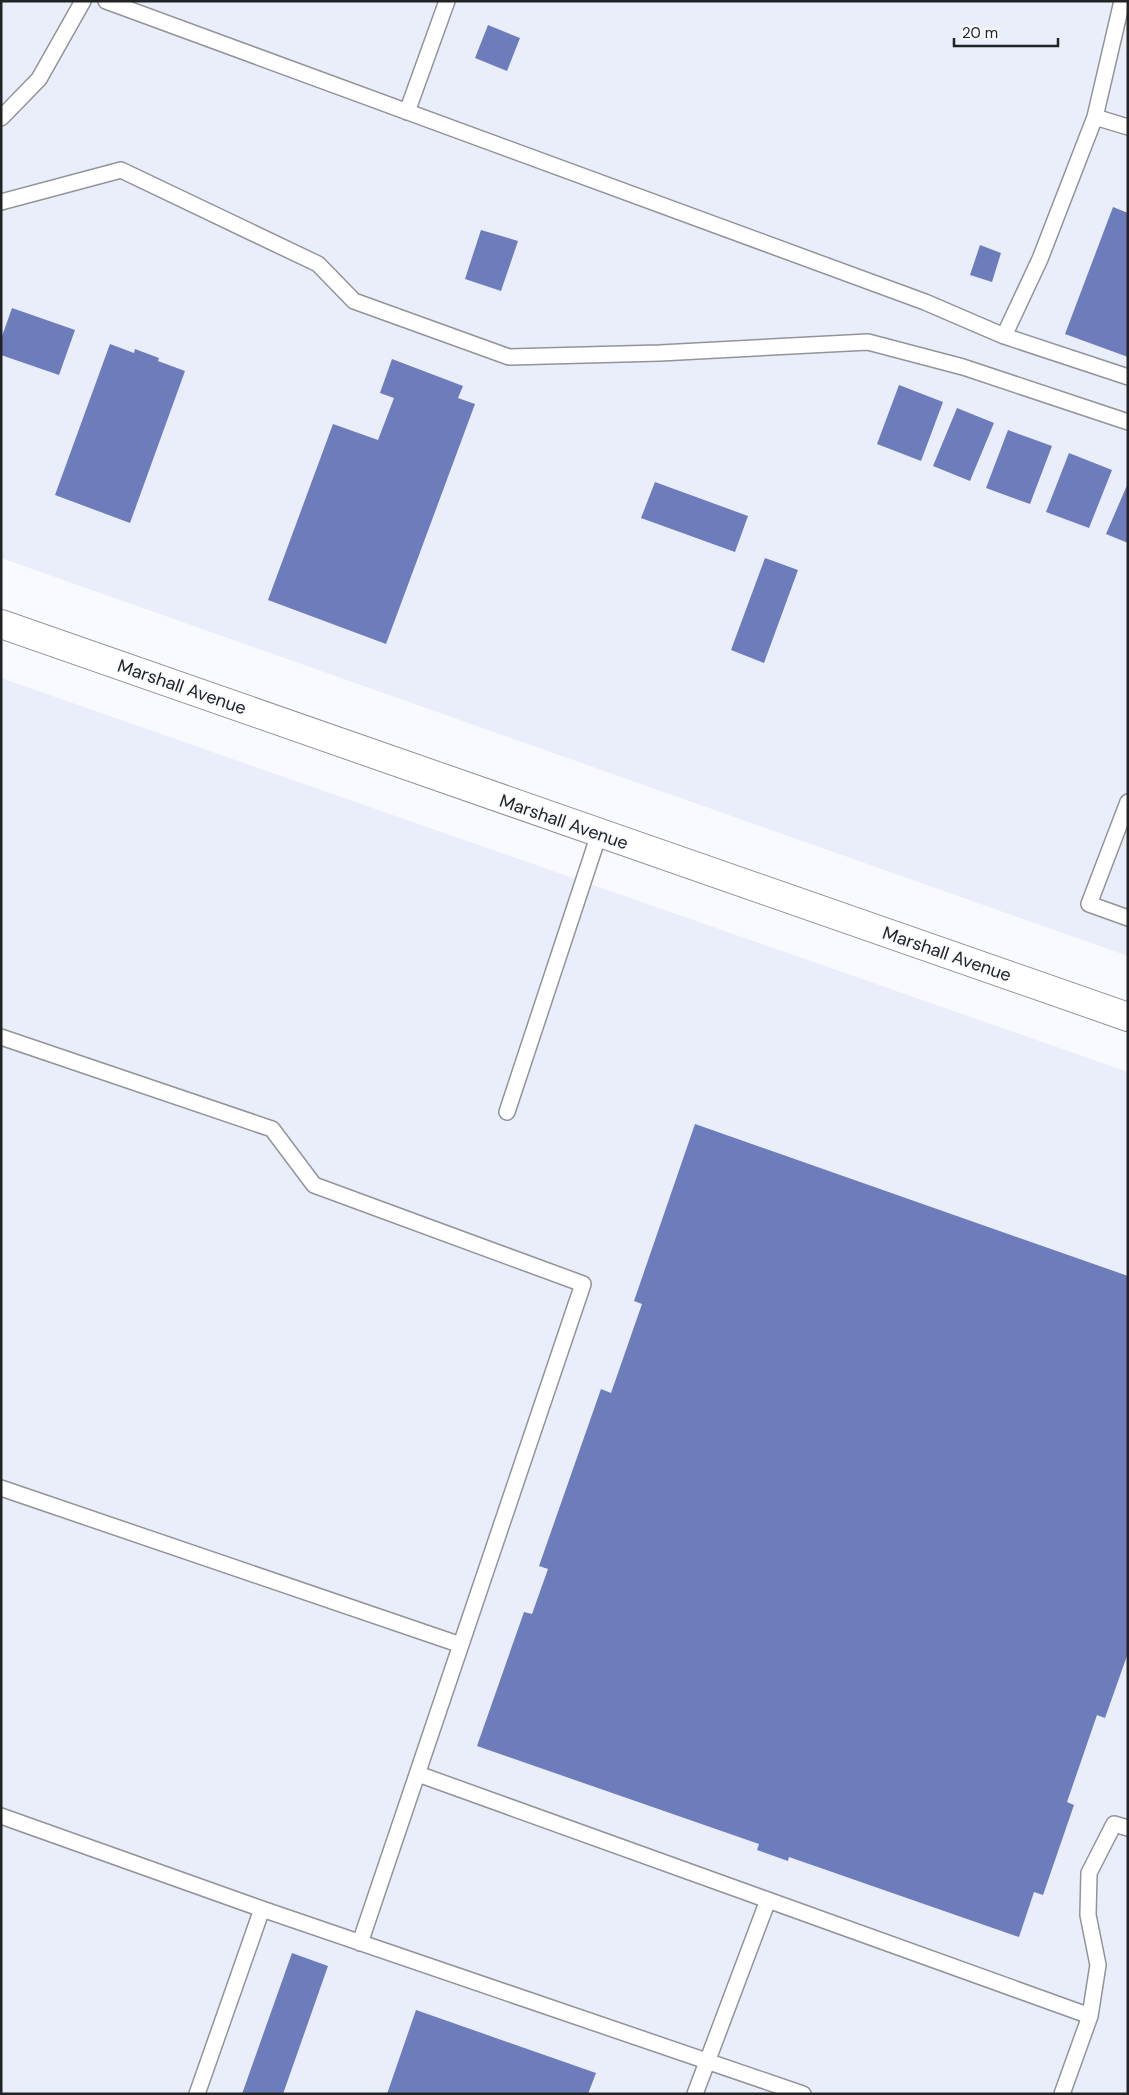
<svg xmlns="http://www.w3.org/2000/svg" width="1129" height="2095" viewBox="0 0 1129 2095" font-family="'DM Sans',sans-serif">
<rect width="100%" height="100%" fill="#f8faff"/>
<path fill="#eaeefb" d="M1,1H1128V956L1,558Z
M1,678L1128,1072V2094H1Z"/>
<path fill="#6d7cbb" d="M488,25L520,38L507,71L475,58Z
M1113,207L1128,213V357L1065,334Z
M481,230L518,241L501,291L465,279Z
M980,245L1001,253L992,282L970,275Z
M12,308L75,330L59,375L1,355V339Z
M110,344L134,353L135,349L159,358L158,361L185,371L130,523L55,495Z
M392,359L463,386L458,398L475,404L386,644L268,600L333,424L378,440L394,398L380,393Z
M899,385L943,402L921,461L877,444Z
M957,408L994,423L970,481L933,466Z
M1008,430L1052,446L1030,504L986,488Z
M1069,453L1112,470L1089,528L1046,512Z
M655,482L748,516L735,552L641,518Z
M1128,483V543L1106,534Z
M765,558L798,570L764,663L731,650Z
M695,1124L1128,1276V1653L1105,1718L1097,1715L1067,1802L1074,1805L1043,1895L1034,1892L1019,1937L789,1857L788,1861L757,1850L759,1844L477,1746L524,1612L532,1614L548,1569L539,1566L601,1389L611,1393L642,1304L634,1301Z
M292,1953L328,1966L283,2094H242Z
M416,2010L596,2073L588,2094H387Z"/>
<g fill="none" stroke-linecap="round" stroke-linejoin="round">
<defs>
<path id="lane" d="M106,1L925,302L1004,336L1128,377
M407,112L447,1
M1095,117L1128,127
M1,118L39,79L83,1
M1,202L121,170L318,264L354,301L509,357L660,353L868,342L963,367L1128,422
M1004,336L1040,259L1095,117L1122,1
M1128,802L1089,904L1128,918
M1,1037L272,1129L314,1185L583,1284L360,1943
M507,1112L599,834
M1,1488L461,1645
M418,1774L1090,2016
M1,1816L262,1909L803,2094
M197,2094L262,1909
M695,2094L768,1900
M1062,2094L1090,2016L1098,1965L1088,1915L1089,1873L1114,1824L1128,1828"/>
<path id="secondary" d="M1,624L1128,1017"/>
</defs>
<use href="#lane" stroke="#929499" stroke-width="18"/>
<use href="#secondary" stroke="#929499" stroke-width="30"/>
<use href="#lane" stroke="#fff" stroke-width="15"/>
<use href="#secondary" stroke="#fff" stroke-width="28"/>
</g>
<g text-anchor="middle" stroke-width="4" stroke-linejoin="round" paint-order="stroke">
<g font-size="18" fill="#222325" stroke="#f8faff">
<text transform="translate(182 687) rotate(19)" y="6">Marshall Avenue</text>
<text transform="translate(564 822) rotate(19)" y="6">Marshall Avenue</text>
<text transform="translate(947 954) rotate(19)" y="6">Marshall Avenue</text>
</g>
</g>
<rect width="1129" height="2095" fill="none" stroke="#222325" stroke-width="5"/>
<path d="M954 38v8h104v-8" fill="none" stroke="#222325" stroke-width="2.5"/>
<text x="962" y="38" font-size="15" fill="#222325" stroke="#f8faff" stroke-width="4" paint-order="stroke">20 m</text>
</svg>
